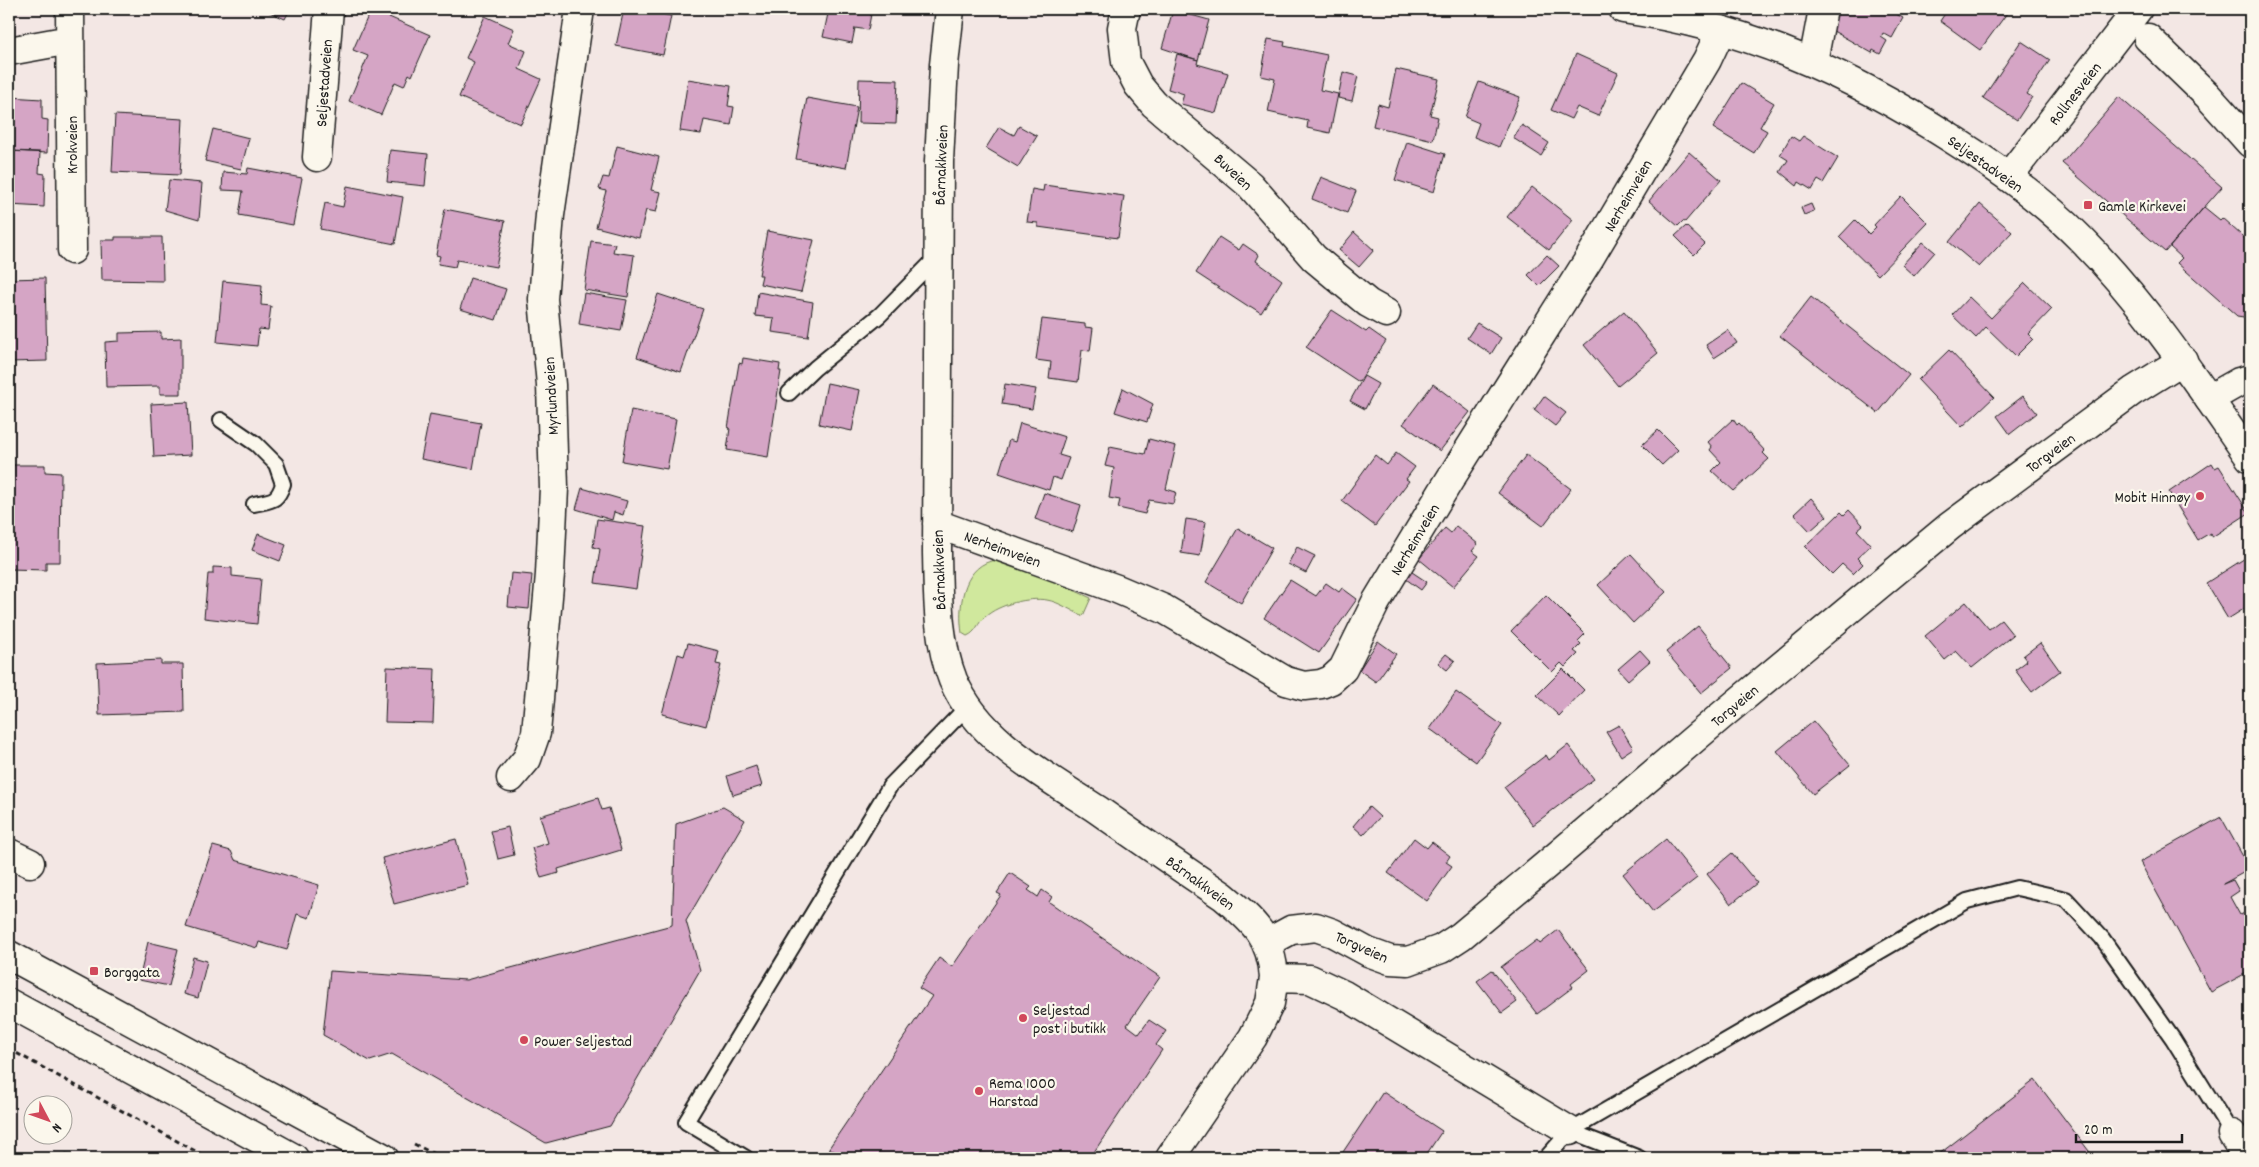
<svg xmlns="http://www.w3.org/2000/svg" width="2259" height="1167" viewBox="0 0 2259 1167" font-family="Dekko,sans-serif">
<rect width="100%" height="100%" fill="#f3e7e4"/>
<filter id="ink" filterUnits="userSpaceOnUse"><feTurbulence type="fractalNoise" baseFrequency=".02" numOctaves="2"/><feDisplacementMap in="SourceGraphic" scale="10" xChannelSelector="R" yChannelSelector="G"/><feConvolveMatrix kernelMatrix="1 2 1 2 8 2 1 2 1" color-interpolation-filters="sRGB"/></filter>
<g filter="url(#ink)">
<path fill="#d0e89d" stroke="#76825c" d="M1007,560L1091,598L1083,616C1072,611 1059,602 1047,600C1029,597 999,604 985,617C977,623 977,632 967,636L962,633C958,608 962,569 991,561C996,560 1002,560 1007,560Z"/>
<path fill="#d5a5c5" stroke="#1c1c1c" d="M263,9H290L285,19Z
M371,9L430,35L412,76L409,74L404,86L395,82L381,115L349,101L368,56L353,50Z
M624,9H636L671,16L663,55L616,46Z
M829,9H872L868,30L855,28L852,43L823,37Z
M1839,9H1895L1893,12L1903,18L1892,38L1883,33L1881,37L1887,41L1880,54L1873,50L1872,53L1828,28Z
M1948,9H2010L1980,50L1940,21Z
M1173,10L1209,20L1198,60L1162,48Z
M485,16L514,29L508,43L526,51L519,69L541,79L521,124L459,97L474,62L466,58Z
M1268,39L1285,42L1284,46L1327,55L1320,90L1338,94L1330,133L1307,128L1308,121L1268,112L1275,79L1261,76Z
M2021,41L2050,60L2027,94L2032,97L2017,120L1983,98Z
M1177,54L1198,60L1197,64L1228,73L1216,113L1181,104L1184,94L1168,89Z
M1576,54L1618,73L1598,116L1577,107L1571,119L1551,110Z
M1396,69L1439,79L1430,115L1438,117L1433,140L1373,126L1378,104L1388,107Z
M1343,72L1358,76L1352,101L1338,98Z
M688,79L731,86L728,106L734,107L731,125L704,120L701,134L680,131Z
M859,79L898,80L896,124L858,123Z
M1479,82L1520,97L1499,147L1474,137L1479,123L1465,117Z
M1741,83L1774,103L1760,127L1767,131L1754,153L1713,128Z
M9,97L42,99V119L48,120L47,153L9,151Z
M2119,97L2222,187L2165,252L2062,163Z
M807,98L857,107L846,168L796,159Z
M115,115L183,119L180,175L112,172Z
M1522,125L1549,143L1541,156L1513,138Z
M1019,126L1037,136L1018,167L986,148L999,127L1014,135Z
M213,129L249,138L241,169L205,161Z
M1791,136L1799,141L1803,136L1838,158L1823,183L1818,180L1812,190L1799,182L1797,186L1780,172L1788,160L1780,155Z
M1407,142L1445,154L1434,192L1395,180Z
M617,146L659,157L651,190L661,192L656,212L646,210L639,238L596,227L606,191L599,189L603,177L609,178Z
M390,150L428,154L425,186L387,182Z
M9,151L40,152L39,173L45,174L44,207L9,205Z
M1689,152L1721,180L1685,222L1683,221L1678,226L1649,201Z
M248,168L302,178L293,225L239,215L243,191L222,190L223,172L247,174Z
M1321,177L1356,191L1347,213L1312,199Z
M169,180L202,183L199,220L165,210Z
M1044,185L1124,196L1118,238L1038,227V223L1027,222L1032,189L1043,191Z
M347,186L403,197L395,244L320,229L325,203L343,207Z
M1532,187L1573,220L1549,250L1507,217Z
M1901,196L1928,223L1878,275L1839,237L1855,220L1869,234L1876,227L1874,225Z
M1811,204L1814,211L1804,215L1801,208Z
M1980,204L2012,232L1979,267L1949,242Z
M2204,207L2220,220L2222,218L2250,243V318L2237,316L2177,263L2182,258L2170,247Z
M445,209L505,221L496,267L457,260L455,267L438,264L440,256L436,255Z
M1686,226L1705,244L1694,255L1675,236Z
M767,231L814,240L801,292L760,284L762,275H759Z
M1354,232L1374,250L1359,267L1339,250Z
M115,237H162L163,281L102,280L101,240H115Z
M1219,237L1239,250L1243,244L1259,255L1256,261L1282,280L1261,313L1250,306L1248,307L1196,273Z
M591,241L615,244L613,252L634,255L628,297L584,290Z
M1923,242L1935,252L1914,276L1902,265Z
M1547,255L1559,266L1539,286L1528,275Z
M45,278L47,361L9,362V279Z
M470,278L506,289L496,320L460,309Z
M223,281L262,285L261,305L271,306L268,330L259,329L257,346L217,342Z
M2025,283L2052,309L2028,334L2033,339L2016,356L1986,327L1976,338L1952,315L1969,297L1991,318Z
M758,292L813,302L808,337L772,332L774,318L755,316Z
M584,293L627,300L621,331L579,324Z
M658,294L703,309L681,372L637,357Z
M1811,297L1909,375L1878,413L1780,336Z
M1332,310L1366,332L1369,329L1386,341L1359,382L1306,347Z
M1624,311L1658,353L1618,386L1584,345Z
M1042,319L1085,324V327L1093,328L1090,351L1082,350L1078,382L1049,378L1051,362L1036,360Z
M1477,323L1501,338L1491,354L1467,338Z
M1728,330L1737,343L1714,358L1706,345Z
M161,332V339L181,338V394H160V386L106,387L105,342L119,341V333Z
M1949,350L1994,397L1962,427L1918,380Z
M743,358L780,364L779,371H781L768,457L727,450L730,428H728L739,363L742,364Z
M1364,376L1378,384L1365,409L1350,401Z
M827,383L860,390L852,431L819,424Z
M1005,384L1036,389L1032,409L1002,404Z
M1433,384L1470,412L1440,451L1403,424Z
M1123,388L1153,404L1147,422L1115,412Z
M1544,396L1566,413L1555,426L1534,410Z
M2023,396L2037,413L2010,434L1997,416Z
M188,402L191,455L154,457L151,404Z
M631,410L676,419L667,469L622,461Z
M430,414L481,423L473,469L421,459Z
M1733,419L1737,425L1739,423L1765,451L1763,453L1769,459L1734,491L1712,471L1721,462L1710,450L1712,447L1708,442Z
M1020,423L1065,437L1059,455L1069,458L1061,480L1053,477L1049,490L999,473L1009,440L1015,442Z
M1658,430L1678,450L1662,465L1642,445Z
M1149,439L1176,446L1166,489L1176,492L1173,504L1149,500L1145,514L1118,508L1120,500L1109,498L1114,468L1105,466L1110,447L1145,454Z
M1396,453L1415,467L1406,479L1409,481L1375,526L1342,501L1375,455L1387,465Z
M1526,455L1571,489L1543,526L1498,493Z
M2212,463L2215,468L2219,466L2249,513L2212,537L2210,533L2198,540L2169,492Z
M9,465H45V472L61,473L60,562H46V570L9,569Z
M582,488L627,501L623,515L614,512L612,520L576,509Z
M1044,493L1081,505L1073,532L1035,519Z
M1811,498L1827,516L1810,531L1794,514Z
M1849,510L1863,525L1857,530L1871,545L1857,558L1863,564L1853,574L1842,564L1832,574L1805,547L1841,512L1844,515Z
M597,519L645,526L636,589L595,583L600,549L593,547Z
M1186,519L1206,522L1200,556L1181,553Z
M1456,526L1478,544L1472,551L1479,556L1453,587L1419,559L1445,528L1451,533Z
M1238,528L1272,548L1241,603L1206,582Z
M258,534L286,545L280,561L252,550Z
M1297,547L1315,556L1306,573L1288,564Z
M1631,554L1666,592L1633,623L1598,585Z
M2250,555V605L2228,619L2206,583Z
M213,567L232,568V576L261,579L257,624L204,618L208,574H213Z
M1412,572L1427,582L1421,590L1406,579Z
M511,573L532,575L529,609L508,607Z
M1290,580L1316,596L1326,583L1339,592L1342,588L1357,599L1319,653L1264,618Z
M1546,595L1585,634L1578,641L1581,644L1574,651L1578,654L1565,667L1561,663L1552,672L1511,631Z
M1966,602L1989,629L2001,620L2013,635L1972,668L1956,651L1945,660L1925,636Z
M1698,626L1732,668L1701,693L1666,652Z
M1378,641L1396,654L1376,682L1359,670Z
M688,643L719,651L716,664L721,665L706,726L662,714L678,654L684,656Z
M2040,643L2060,671L2032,692L2015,670L2027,661L2023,656Z
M1640,650L1650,661L1628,680L1618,669Z
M1446,654L1455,661L1447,670L1438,663Z
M161,660V664H183L184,712L99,715L97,663Z
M387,667L435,669L433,723L385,722Z
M1563,669L1584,690L1559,716L1537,695Z
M1456,692L1502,725L1476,762L1430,729Z
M1813,721L1850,765L1813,794L1777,751Z
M1619,725L1633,748L1621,756L1606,732Z
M1568,745L1594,779L1533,825L1504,787L1546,755L1549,760Z
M756,766L762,786L733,795L727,776Z
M598,798L602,810L609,808L621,850L558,869L559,873L541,878L532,848L548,843L540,816Z
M723,807L745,820L686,921L700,970L610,1126L546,1143L392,1054L370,1061L323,1035L330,971L466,980L672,925L676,824Z
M1369,807L1380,817L1363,835L1353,826Z
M2221,817L2250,869L2223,884L2233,880L2239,891L2230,897L2240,915L2250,911V924L2246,927L2250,934V971L2211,992L2140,862Z
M508,827L514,855L498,859L491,831Z
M1414,838L1427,848L1432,842L1450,856L1446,862L1452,866L1427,901L1388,873Z
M456,839L468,885L394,904L382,858Z
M1666,839L1697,878L1653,912L1623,874Z
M213,846L231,851L235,860L319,885L309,918L297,914L287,950L259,942L257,948L186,927Z
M1732,853L1757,883L1731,904L1707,874Z
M1010,873L1031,887L1028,890L1038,897L1042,890L1052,897L1049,902L1160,977L1127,1025L1139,1034L1149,1020L1166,1031L1156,1045L1162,1050L1090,1158H845L829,1148L932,996L919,988L939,958L952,967L1001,895L997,893Z
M1558,930L1589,970L1571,984L1573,987L1537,1014L1501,967L1537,940L1540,944Z
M148,942L178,949L169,986L139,980Z
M193,957L207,961L198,998L184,994Z
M1492,970L1517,1002L1502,1013L1477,981Z
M2035,1080L2092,1155L2089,1158H1934Z
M1383,1092L1442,1131L1424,1158H1339Z
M66,1153L74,1158H63Z"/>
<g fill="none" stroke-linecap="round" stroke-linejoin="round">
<defs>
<path id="lane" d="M789,393L815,368L880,315L938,256
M221,420L256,444L276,464L283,484C277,502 272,500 254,504
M1570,1131L1639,1158
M746,1158L686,1122L890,786L968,706
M1546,1158L1570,1131L1967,901L2017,888L2066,899L2102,938L2173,1039L2232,1134"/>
<path id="street" d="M70,9L72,250
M950,9L944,65L939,161L937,553C938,595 937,640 953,680C979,741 1045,775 1098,810C1139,839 1181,868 1223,896C1253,921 1272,937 1274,978L1310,979L1344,995L1570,1131
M1126,9L1122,28L1126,62L1138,85L1154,104L1250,185L1314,258L1368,303L1386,313
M2148,38L2207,95L2250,143
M9,51L70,40
M1813,62L1823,9
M317,157L329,9
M2009,176L2138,9
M2209,399L2239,382L2250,379
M937,524L1117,589L1164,609L1286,681L1304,686L1321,684L1331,680L1343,669L1376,602L1449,481L1589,259L1707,60L1721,30
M511,778L527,759L536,733L550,574L554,488L551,385L543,299L550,215L580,9
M9,853L30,863
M1267,943L1291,930L1316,927L1333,933L1368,952L1390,960L1408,961L1441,949L1461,936L1545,866L1721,716L1950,526L2133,391L2183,360
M2232,1134L2247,1158
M1170,1158L1253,1037L1270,1003L1274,978"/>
<path id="secondary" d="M1623,9C1746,27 1848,72 1952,139C1998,168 2043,200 2081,239C2147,306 2197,382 2250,458"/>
<path id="highway" d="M9,955L384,1158
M9,1003L294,1158"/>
</defs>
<use href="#lane" stroke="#1c1c1c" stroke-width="18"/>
<use href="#street" stroke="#1c1c1c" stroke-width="31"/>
<use href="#secondary" stroke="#1c1c1c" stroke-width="31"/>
<use href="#highway" stroke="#1c1c1c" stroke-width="31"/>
<path stroke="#1c1c1c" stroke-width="3" stroke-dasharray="5 4" stroke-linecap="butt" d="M9,1049L208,1158
M414,1144L442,1158"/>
<use href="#lane" stroke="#fbf7ec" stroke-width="14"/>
<use href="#street" stroke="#fbf7ec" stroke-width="28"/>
<use href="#secondary" stroke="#fbf7ec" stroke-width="28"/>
<use href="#highway" stroke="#fbf7ec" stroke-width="28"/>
</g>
</g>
<g fill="#d1495b" stroke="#fbf7ec" stroke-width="2">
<rect x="2083" y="200" width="10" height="10" rx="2.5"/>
<circle cx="2200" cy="496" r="5"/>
<rect x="89" y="966" width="10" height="10" rx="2.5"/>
<circle cx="1023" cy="1018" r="5"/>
<circle cx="524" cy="1040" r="5"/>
<circle cx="979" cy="1091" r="5"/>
</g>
<g text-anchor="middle" stroke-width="4.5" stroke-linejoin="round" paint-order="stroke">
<g font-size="16" fill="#1c1c1c" stroke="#fbf7ec">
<text transform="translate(323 83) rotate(-86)" y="6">Seljestadveien</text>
<text transform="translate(2074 93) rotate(-52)" y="6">Rollnesveien</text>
<text transform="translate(71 145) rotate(-90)" y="6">Krokveien</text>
<text transform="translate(1986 163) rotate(35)" y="6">Seljestadveien</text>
<text transform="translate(940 165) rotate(-88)" y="6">Bårnakkveien</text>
<text transform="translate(1234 171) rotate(43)" y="6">Buveien</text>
<text transform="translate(1627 195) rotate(-60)" y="6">Nerheimveien</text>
<text transform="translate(550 396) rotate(-93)" y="6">Myrlundveien</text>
<text transform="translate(2050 452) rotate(-36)" y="6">Torgveien</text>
<text transform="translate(1414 539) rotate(-59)" y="6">Nerheimveien</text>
<text transform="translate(1003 548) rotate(20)" y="6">Nerheimveien</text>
<text transform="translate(938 570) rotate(-92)" y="6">Bårnakkveien</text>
<text transform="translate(1734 705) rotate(-40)" y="6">Torgveien</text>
<text transform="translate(1201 882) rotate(36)" y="6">Bårnakkveien</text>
<text transform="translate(1362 946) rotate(24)" y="6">Torgveien</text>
</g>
<g font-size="16" fill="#1c1c1c" stroke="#fbf7ec" text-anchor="start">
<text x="2098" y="211">Gamle Kirkevei</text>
<text x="2190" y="502" text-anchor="end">Mobit Hinnøy</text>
<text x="104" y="977">Borggata</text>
<text x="1033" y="1015">Seljestad<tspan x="1033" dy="18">post i butikk</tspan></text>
<text x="534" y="1046">Power Seljestad</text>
<text x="989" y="1088">Rema 1000<tspan x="989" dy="18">Harstad</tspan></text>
</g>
</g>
<rect width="2259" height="1167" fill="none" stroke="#fbf7ec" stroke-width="30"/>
<rect x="15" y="15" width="2229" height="1137" fill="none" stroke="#1c1c1c" stroke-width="2" filter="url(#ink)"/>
<g transform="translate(48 1120) rotate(131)"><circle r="24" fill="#fbf7ec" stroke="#a29f99"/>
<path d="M0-4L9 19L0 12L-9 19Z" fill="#d1495b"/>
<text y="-8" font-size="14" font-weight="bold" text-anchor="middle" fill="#1c1c1c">N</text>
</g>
<path d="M2076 1134v8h106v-8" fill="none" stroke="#1c1c1c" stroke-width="2.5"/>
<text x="2084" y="1134" font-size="15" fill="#1c1c1c" stroke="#fbf7ec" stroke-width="4" paint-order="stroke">20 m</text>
</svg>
